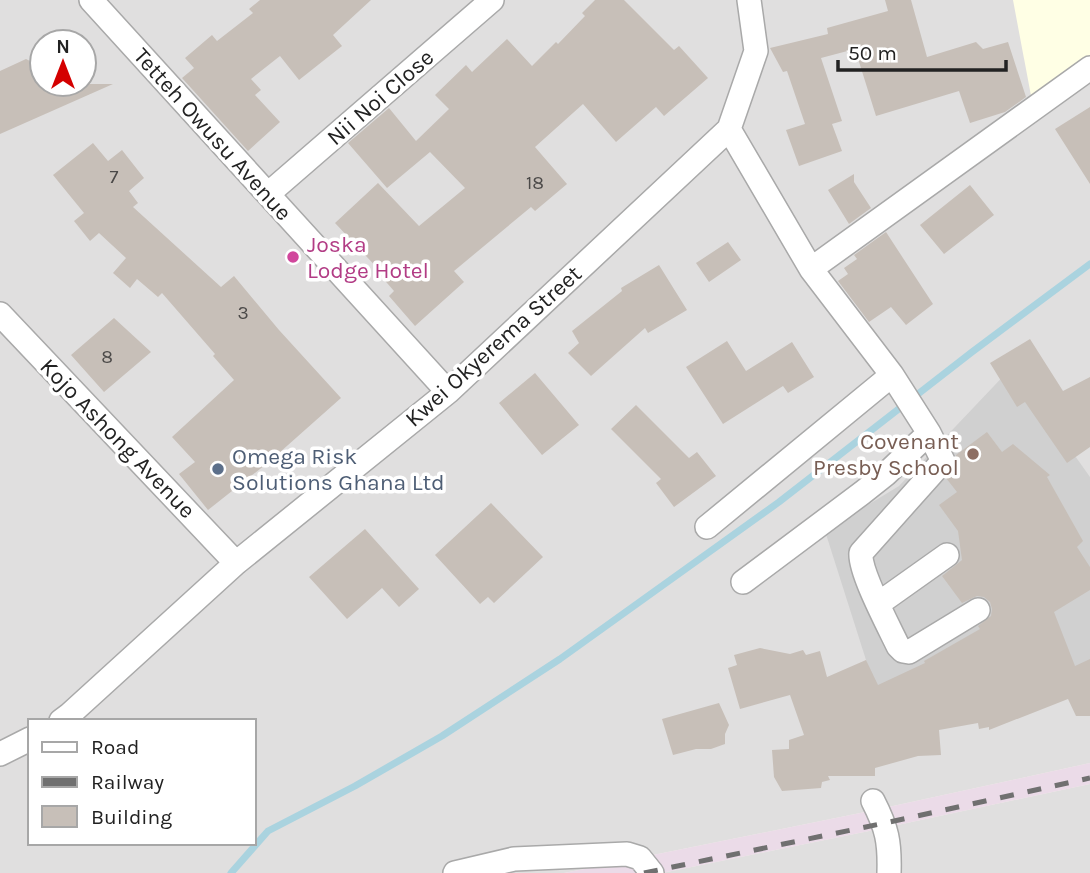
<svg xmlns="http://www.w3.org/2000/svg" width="1090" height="873" viewBox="0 0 1090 873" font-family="Karla,sans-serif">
<rect width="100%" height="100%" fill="#f2efe9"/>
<path fill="#e0dfdf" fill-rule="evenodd" d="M0,0H1090V763L870,811L564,873H0ZM42,42H84V84H42ZM30,721H254V843H30Z
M1090,784V873H662L874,830Z"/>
<path fill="#ebdbe8" d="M1090,763V784L874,830L662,873H564L870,811Z"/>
<path fill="#ffffe5" d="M1013,0H1090V58L1032,101Z"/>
<path fill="#d0d0d0" d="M1012,367L1090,477V673L884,741L866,660L825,531L899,486Z"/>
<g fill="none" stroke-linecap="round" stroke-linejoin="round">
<path stroke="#aad3df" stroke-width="7" d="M231,873L268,831L355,786L442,736L560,659L779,502L972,352L1090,264"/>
</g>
<path fill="#c7bfb8" d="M260,0H371L333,35L342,46L299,80L280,56L251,79L261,90L255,95L280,122L248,151L182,78L194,68L185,58L212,35L217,41L253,13L249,9Z
M595,0H624L674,50L679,46L708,78L664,116L656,107L616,142L583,104L535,147L567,184L535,211L531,207L454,271L464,282L415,326L389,296L394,291L380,275L382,273L335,223L378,183L419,226L465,188L430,152L387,188L348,143L389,108L416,141L449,109L435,95L466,65L472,72L507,39L532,66L556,42L558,44L585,16L582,13Z
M885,0H911L927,57L976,42L983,49L1008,42L1026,97L1005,112L970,123L959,91L876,116L855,49L821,58L842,121L832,124L842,151L799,166L786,130L805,124L787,71L783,72L770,48L828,34L827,28L888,11Z
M26,59L42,67V84H113L0,134V71Z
M1090,107V184L1055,129Z
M93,143L108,161L122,150L144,178L129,191L138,203L133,207L221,287L234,276L279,330L341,398L270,461L208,510L179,474L195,462L172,437L234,380L213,356L215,354L162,293L158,297L137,279L130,288L113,273L126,258L99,233L90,241L74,221L84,213L53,175Z
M854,174V182L871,208L849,224L828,190Z
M970,185L994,215L944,254L920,225Z
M886,232L933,304L906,325L891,307L869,322L838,281L848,274L844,268L857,259L854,255Z
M728,242L741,260L709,282L696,263Z
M659,265L687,310L648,333L645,328L591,376L568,353L579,343L572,331L622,291L621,288Z
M114,318L151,352L104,392L71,355Z
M1030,339L1063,391L1090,377V447L1067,463L1025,402L1017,407L990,363Z
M727,341L746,371L792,342L814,377L788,393L783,386L723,424L686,367Z
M535,373L579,425L542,455L499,403Z
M636,405L689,458L697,452L716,476L674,507L656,483L661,479L611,429Z
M987,432L1002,452L1013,444L1050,475L1047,477L1083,541L1077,547L1090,567V590L1054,612L1075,666L1090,659V716H1076L1068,699L989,730V727L979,729L978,723L939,730L941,755L918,756L875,768V776H828L830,780L822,782L821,788L782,791L774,777L772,750L789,749V740L804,735L790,695L740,709L728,668L737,665L734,655L760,648L790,654L803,650L806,655L820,651L827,677L866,660L878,685L925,663L924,661L980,629L978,626L991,616L992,609L990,602L984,597L977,596L962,603L942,576L962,560L958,531L939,505L957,492L946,478L953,470L957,464L956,455Z
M491,503L543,557L494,603L488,597L480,604L435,555Z
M365,529L419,589L399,607L382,588L347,619L309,577Z
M719,703L729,725L725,734V744L711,749H696L673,755L662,719Z"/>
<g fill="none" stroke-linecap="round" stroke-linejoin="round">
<defs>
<path id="minor" d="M91,0L448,392
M729,129L811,269L892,375L929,433L886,474L862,493L743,582
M268,194L492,0
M811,269L1090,68
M0,314L236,563
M929,433L943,461L861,553C859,571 889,627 898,646L903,651L909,652L978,610
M707,527L892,375
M878,604L947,555
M61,721L69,715L236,563L448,392L729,129L756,51L749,0
M0,754L30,739
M873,801C887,828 890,842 889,873
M455,873L514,859L627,854L640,858L652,873"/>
</defs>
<use href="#minor" stroke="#a9a9a9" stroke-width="26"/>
<use href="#minor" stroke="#fff" stroke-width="23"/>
<path stroke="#707070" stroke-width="5" stroke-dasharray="14 14" stroke-linecap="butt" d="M644,873L885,823L1090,778"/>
</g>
<circle fill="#d1479c" stroke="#fff" stroke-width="2.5" cx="293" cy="257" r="7"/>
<circle fill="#8d6e63" stroke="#fff" stroke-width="2.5" cx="973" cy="454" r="7"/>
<circle fill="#5c6f8a" stroke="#fff" stroke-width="2.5" cx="218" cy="469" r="7"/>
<g text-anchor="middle" stroke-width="7" stroke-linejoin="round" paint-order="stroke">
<g font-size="19" fill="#4b4948">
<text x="114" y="183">7</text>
<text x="535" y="189">18</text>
<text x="243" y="319">3</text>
<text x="107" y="363">8</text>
</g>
<g font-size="23" fill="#222" stroke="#fff">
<text transform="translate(380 97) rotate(-41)" y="8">Nii Noi Close</text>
<text transform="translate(213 134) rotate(48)" y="8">Tetteh Owusu Avenue</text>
<text transform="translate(493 346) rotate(-42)" y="8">Kwei Okyerema Street</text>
<text transform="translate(118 438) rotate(46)" y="8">Kojo Ashong Avenue</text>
</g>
<g font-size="23" fill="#b23c85" stroke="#fff" text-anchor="start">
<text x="307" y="252">Joska<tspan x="307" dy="26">Lodge Hotel</tspan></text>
</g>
<g font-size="23" fill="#785e54" stroke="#fff" text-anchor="end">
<text x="959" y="449">Covenant<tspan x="959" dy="26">Presby School</tspan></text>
</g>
<g font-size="23" fill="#4e5e75" stroke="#fff" text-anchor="start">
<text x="232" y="464">Omega Risk<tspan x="232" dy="26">Solutions Ghana Ltd</tspan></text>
</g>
</g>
<rect x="28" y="719" width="228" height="126" fill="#ffffff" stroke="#a7a7a7" stroke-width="2"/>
<rect x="42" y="742" width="35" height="10" fill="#ffffff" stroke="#a7a7a7" stroke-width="2"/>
<text x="91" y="754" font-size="21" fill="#222222">Road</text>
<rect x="42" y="777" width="35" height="10" fill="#707070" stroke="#a7a7a7" stroke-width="2"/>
<text x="91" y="789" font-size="21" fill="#222222">Railway</text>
<rect x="42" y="806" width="35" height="21" fill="#c7bfb8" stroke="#a7a7a7" stroke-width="2"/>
<text x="91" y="824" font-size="21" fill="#222222">Building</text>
<g transform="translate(63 63)"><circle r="33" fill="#ffffff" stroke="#a7a7a7" stroke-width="2"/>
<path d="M0-5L12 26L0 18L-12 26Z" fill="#d40000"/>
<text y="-10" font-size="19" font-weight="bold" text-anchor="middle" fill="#222222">N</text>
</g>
<path d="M838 60v10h168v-10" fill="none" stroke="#222222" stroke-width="3.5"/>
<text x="848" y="60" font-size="21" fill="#222222" stroke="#ffffff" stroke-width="5" paint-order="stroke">50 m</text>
</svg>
